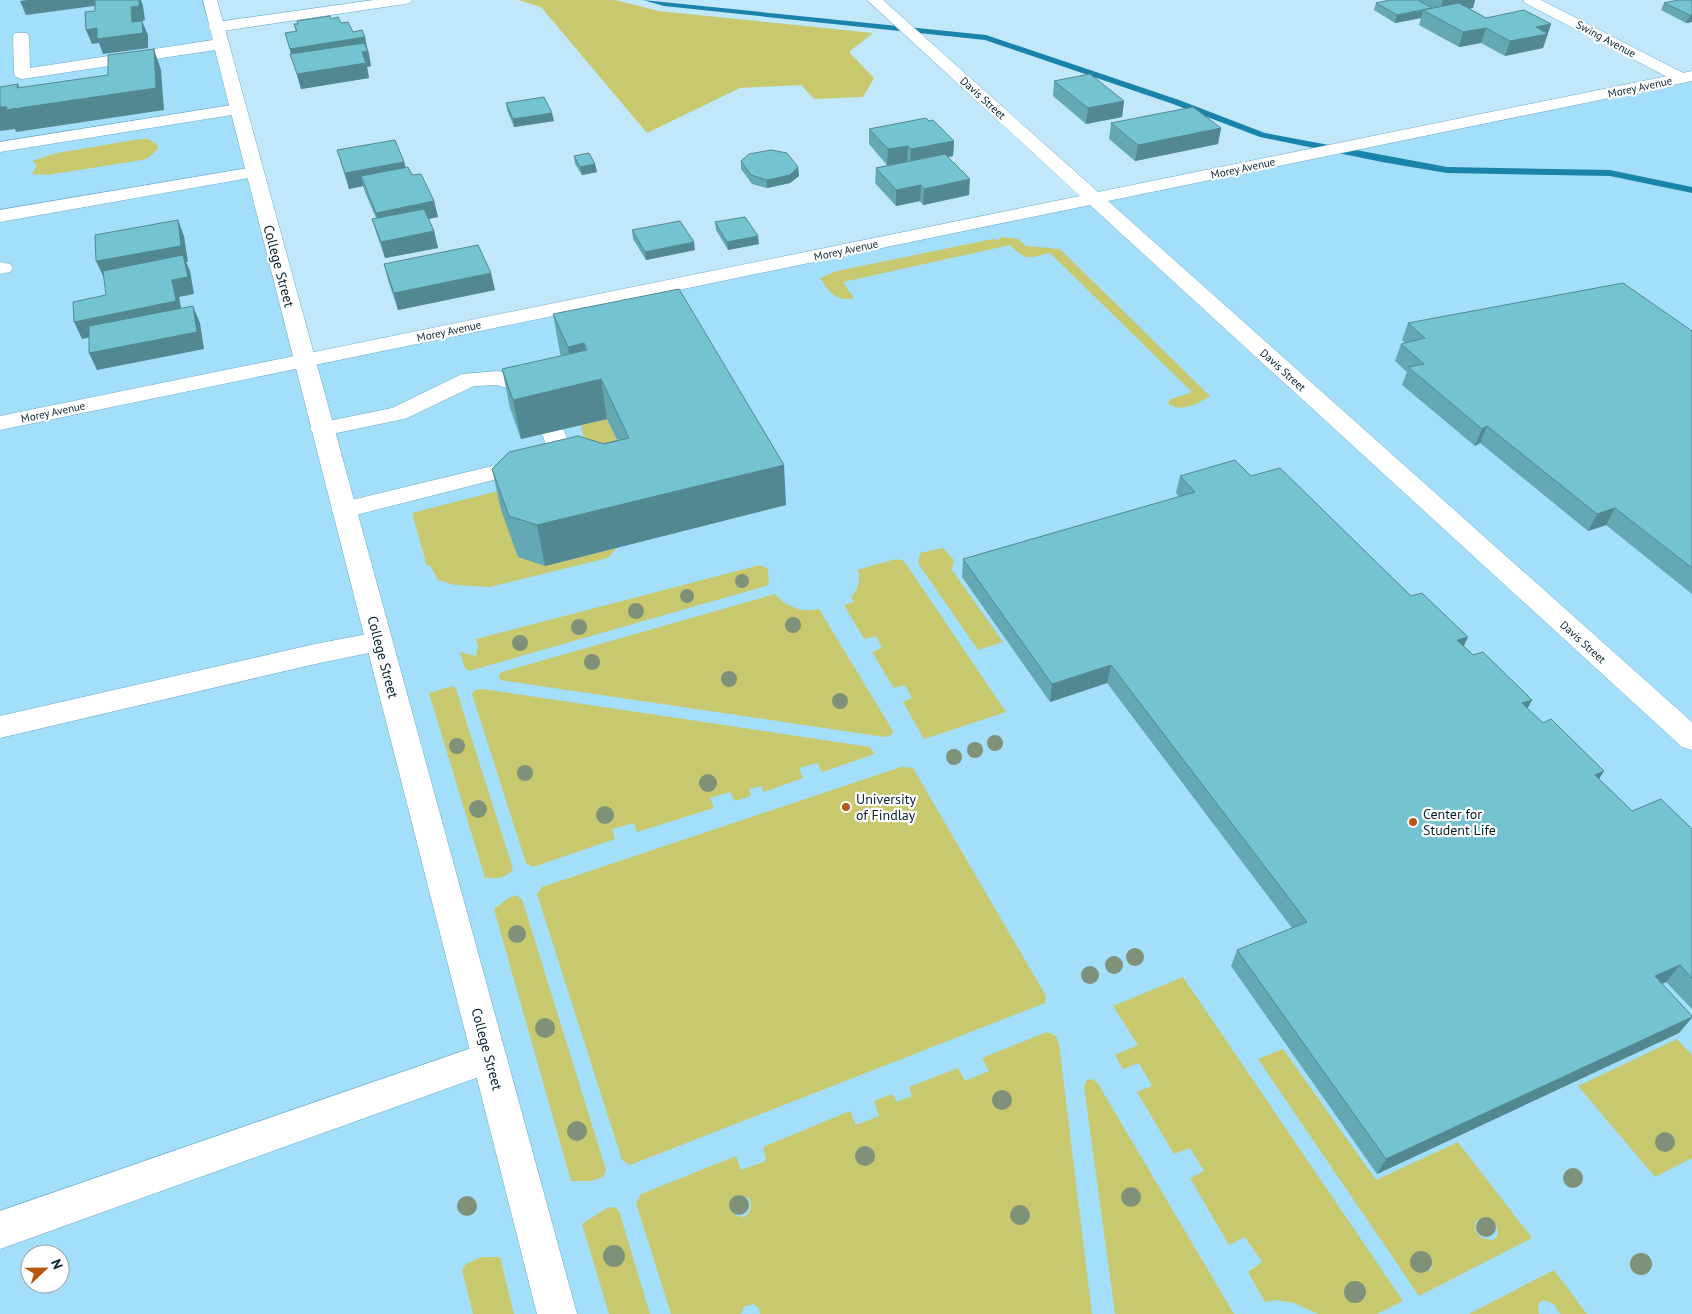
<svg xmlns="http://www.w3.org/2000/svg" width="1692" height="1314" viewBox="0 0 1692 1314" font-family="'PT Sans',sans-serif">
<rect width="100%" height="100%" fill="#c0e7fa"/>
<path fill="#a3defa" fill-rule="evenodd" d="M0,0H210L304,361L1692,75V1314H0ZM30,1254H60V1284H30Z"/>
<path fill="#c8c96f" fill-rule="evenodd" d="M518,0H615L659,11L873,33L849,52L874,78L863,97L814,99L801,85L740,88L647,133L541,7Z
M140,139H148L157,144L158,149L148,158L142,160L47,175L32,174L37,165L32,161L57,153Z
M1000,237L1018,239L1026,246L1060,249L1210,396C1199,403 1179,414 1168,403L1171,399L1192,392L1050,253C1027,258 1028,262 1010,245L843,282L854,298C836,302 829,292 820,278L837,271L993,239L1000,240Z
M607,419L634,478L545,566L617,548L608,558L490,587L455,585L438,580L430,565L427,566L412,513L533,482L582,446L584,438L581,425Z
M943,548L954,560L952,570L1003,642L978,650L918,563L920,553Z
M896,559L904,561L1006,712L924,739L903,702L912,698L905,685L894,688L872,652L882,648L876,636L864,639L844,605L854,602L851,597C857,591 860,582 859,573L857,570Z
M760,565L768,569L769,585L469,671L465,668L460,652L476,656L478,647L476,639Z
M775,594C786,607 803,613 819,609L893,731L891,735L885,737L500,680L499,675L502,672Z
M453,686L456,689L513,869C506,879 496,878 485,878L429,693Z
M483,689L870,747L874,753L872,755L822,772L817,763L799,768L803,778L764,792L761,786L749,789L751,796L735,801L730,792L710,798L714,808L637,832L634,823L612,829L615,839L533,867L526,863L472,694L475,690Z
M901,767L913,768L1046,996L1045,1003L630,1165L622,1160L537,894L542,887Z
M516,895L522,899L606,1170L603,1177L591,1181H571L494,909L509,898Z
M1183,977L1403,1301L1377,1314H1318L1294,1303L1276,1300L1265,1302L1248,1272L1262,1262L1245,1237L1229,1245L1190,1178L1204,1171L1190,1148L1174,1154L1137,1092L1152,1086L1139,1063L1123,1069L1115,1055L1138,1045L1113,1006ZM1351,1282C1360,1282 1367,1287 1366,1297L1362,1301H1353L1346,1292L1347,1285Z
M1047,1032L1056,1036L1059,1044L1092,1314H760L759,1308L753,1304L744,1307L741,1314H671L636,1203L641,1194L736,1156L741,1170L766,1161L763,1147L850,1111L856,1125L879,1116L874,1101L892,1094L897,1102L912,1096L909,1087L958,1068L965,1081L989,1071L982,1058ZM865,1146L870,1147L874,1152L872,1160L867,1163L859,1161L857,1155L860,1148ZM738,1195L749,1198C752,1206 752,1211 744,1217L737,1216L730,1210V1203ZM1020,1206L1026,1207L1031,1215L1028,1221L1024,1224L1015,1222L1012,1216L1014,1208Z
M1677,1039L1692,1055V1158L1655,1177L1578,1086Z
M1283,1049L1376,1180L1458,1142L1532,1238L1419,1296L1258,1059ZM1485,1217C1494,1221 1498,1225 1498,1235L1493,1240L1482,1238L1475,1231L1476,1221ZM1418,1253L1428,1256L1432,1266L1431,1270L1423,1272L1414,1267L1412,1258Z
M1091,1079L1097,1082L1234,1314H1115L1084,1086L1087,1080Z
M615,1207L619,1211L650,1314H609L582,1224L607,1208Z
M482,1257H500L514,1314H473L462,1270L466,1264Z
M1554,1270L1587,1314H1560L1554,1304L1543,1300L1538,1304L1539,1314H1469Z"/>
<g fill="none" stroke-linecap="round" stroke-linejoin="round">
<path fill="#1983aa" fill-rule="evenodd" d="M643,0L986,35L1179,100L1265,133L1447,167L1610,170L1692,187V193L1610,176L1447,173L1382,162L1260,137L1173,104L985,40L664,6Z"/>
<defs>
<path id="service" d="M374,0H412L410,3L405,4L216,32L211,30L208,27L211,24L216,22Z
M238,104L244,105L246,109L244,113L0,152V142Z
M254,167L260,168L263,172L260,176L0,222V210Z
M0,262L10,264L13,268L10,272L0,274Z
M498,371L532,381L556,413L571,447L567,452L537,469L344,518L335,516L332,510L335,504L521,459L546,444L534,414L516,391L497,385L474,386L407,418L399,420L322,436L314,434L310,429L314,424L392,408L462,374Z
M378,632L388,635L392,642L388,649L315,664L0,738V716L315,644Z
M489,1042L501,1047L507,1058L501,1069L0,1249V1211Z"/>
<path id="minor" d="M203,0H217L577,1314H537L215,50L22,79L16,77L14,74L13,36L15,33H27L29,36L30,68L213,40Z
M1523,0H1541L1687,75L1689,78L1687,81H1675L1525,3Z"/>
<path id="tertiary" d="M867,0H883L1098,192L1692,71V81L1108,201L1692,722V750L1682,747L1090,205L0,430V416L1080,196Z"/>
</defs>
<use href="#service" stroke="#6aabca" stroke-width="1"/>
<use href="#minor" stroke="#6aabca" stroke-width="1"/>
<use href="#tertiary" stroke="#6aabca" stroke-width="1"/>
<use href="#service" fill="#fff" fill-rule="evenodd"/>
<use href="#minor" fill="#fff" fill-rule="evenodd"/>
<use href="#tertiary" fill="#fff" fill-rule="evenodd"/>
</g>
<g fill="#7f9178">
<circle cx="742" cy="581" r="7"/>
<circle cx="687" cy="596" r="7"/>
<circle cx="636" cy="611" r="8"/>
<circle cx="793" cy="625" r="8"/>
<circle cx="579" cy="627" r="8"/>
<circle cx="520" cy="643" r="8"/>
<circle cx="592" cy="662" r="8"/>
<circle cx="729" cy="679" r="8"/>
<circle cx="840" cy="701" r="8"/>
<circle cx="995" cy="743" r="8"/>
<circle cx="457" cy="746" r="8"/>
<circle cx="975" cy="750" r="8"/>
<circle cx="954" cy="757" r="8"/>
<circle cx="525" cy="773" r="8"/>
<circle cx="708" cy="783" r="9"/>
<circle cx="478" cy="809" r="9"/>
<circle cx="605" cy="815" r="9"/>
<circle cx="517" cy="934" r="9"/>
<circle cx="1135" cy="957" r="9"/>
<circle cx="1114" cy="965" r="9"/>
<circle cx="1090" cy="975" r="9"/>
<circle cx="545" cy="1028" r="10"/>
<circle cx="1002" cy="1100" r="10"/>
<circle cx="577" cy="1131" r="10"/>
<circle cx="1665" cy="1142" r="10"/>
<circle cx="865" cy="1156" r="10"/>
<circle cx="1573" cy="1178" r="10"/>
<circle cx="1131" cy="1197" r="10"/>
<circle cx="739" cy="1205" r="10"/>
<circle cx="467" cy="1206" r="10"/>
<circle cx="1020" cy="1215" r="10"/>
<circle cx="1486" cy="1227" r="10"/>
<circle cx="614" cy="1256" r="11"/>
<circle cx="1421" cy="1262" r="11"/>
<circle cx="1641" cy="1264" r="11"/>
<circle cx="1355" cy="1292" r="11"/>
</g>
<path fill="#64a8b3" d="M1390,0H1475L1473,8H1469L1486,18L1551,24L1543,48L1505,56L1481,43L1459,47L1419,25L1421,18L1395,23L1374,10L1376,3Z
M1692,0V22L1686,23L1661,10L1664,3Z
M331,19L341,23L353,32L369,52L371,66L367,67L369,78L301,89L285,33L296,32L294,24Z
M1054,81L1124,101L1122,117L1086,124L1053,96Z
M506,103L554,121L514,127L507,110Z
M929,121L954,141L953,156L948,157L969,195L923,205L920,201L896,206L875,183L876,168L887,165L869,144V129Z
M1111,123L1221,128L1218,144L1135,161L1109,139Z
M337,150L404,162L406,167L434,201L438,217L428,219L434,231L438,248L385,258L377,235L372,219L376,218L365,192L363,186L349,189Z
M574,156L595,164L597,172L582,175L575,164Z
M741,161L798,167L799,176L790,183L767,188L752,184L741,169Z
M715,222L759,244L728,250L716,230Z
M632,230L695,250L646,260L633,239Z
M384,264L495,290L398,310L388,280Z
M553,314L786,505L545,566L518,557L501,510L492,469L617,440L607,419L521,439L510,408L502,369L561,356L560,353Z
M1408,323L1692,331V594L1606,525L1588,531L1480,443L1475,446L1402,385L1407,372L1395,361L1401,344L1405,343L1402,340Z
M1180,476H1251L1411,596L1473,655L1532,700L1527,708L1543,723L1604,771L1599,779L1632,811L1692,829V1009L1666,982L1662,984L1692,1016V1018L1679,1033L1377,1174L1231,966L1237,950L1292,928L1107,683L1050,702L962,577L963,559L1179,497L1176,493Z"/>
<path fill="#518892" d="M27,0H141L143,6L145,20L142,21L148,35V48L103,54L99,43L92,44L86,30L132,22L131,7L139,0L26,15L20,1Z
M1443,0H1475L1473,8L1439,14Z
M1423,11L1421,18L1395,23L1397,15Z
M1690,15H1692V22L1686,23Z
M1551,24L1543,48L1505,56L1510,41L1536,27Z
M1486,28L1481,43L1459,47L1463,32Z
M365,37L371,66L367,67L369,78L301,89L290,49Z
M154,49L161,70L164,110L16,132L15,129L0,131V107L17,88L18,84L27,106L156,88Z
M1124,101L1122,117L1086,124L1088,108Z
M552,113L554,121L514,127L513,119Z
M1221,128L1218,144L1135,161L1138,145Z
M954,141L953,156L910,165L911,149Z
M908,146L907,162L887,165L888,149Z
M404,162L408,178L361,176L363,186L349,189L345,173Z
M595,164L597,172L582,175L580,167Z
M798,167L799,176L790,183L767,188V180Z
M970,179L969,195L923,205L924,189Z
M921,185L920,201L896,206V190Z
M434,201L438,217L381,229L376,213Z
M178,220L184,236L188,262H186L190,271L194,294L179,297L183,318L82,339L74,322L172,280L185,263L104,278L96,261Z
M434,231L438,248L385,258L381,242Z
M758,236L759,244L728,250L727,242Z
M694,242L695,250L646,260L645,252Z
M491,273L495,290L398,310L394,293Z
M193,306L200,323L204,349L97,370L89,353Z
M584,343L590,382L601,379L607,419L521,439L513,400L574,385L568,347Z
M1487,426L1480,443L1475,446L1482,429Z
M784,465L786,505L545,566L537,525Z
M1615,508L1606,525L1588,531L1597,514Z
M1468,637L1460,654L1457,640Z
M1111,665L1107,683L1050,702L1052,684Z
M1532,700L1523,717L1522,703Z
M1604,771L1593,788L1595,775Z
M1680,965L1666,982L1642,993L1655,976Z
M1692,1017L1679,1033L1377,1174L1386,1159Z"/>
<path fill="#74c3d0" stroke="#518892" d="M95,0H139V6L131,7L132,22L142,21L143,33L97,39V28L86,30L85,12L95,11Z
M1390,0H1418L1432,8L1397,15L1376,3Z
M1678,0H1692V15H1690L1664,3Z
M1459,3L1486,18L1524,10L1551,24L1536,27L1548,34L1510,41L1486,28L1463,32L1423,10Z
M330,16L331,19L338,17L341,23L348,22L353,32L362,30L365,37L290,49L285,33L297,31L294,24H298L297,21Z
M364,43L368,51L362,52L366,63L297,74L290,54Z
M154,49L156,88L6,110L7,107H0V87L18,84L17,88L108,75V55Z
M1090,74L1124,101L1088,108L1054,81Z
M544,97L552,113L513,119L506,103Z
M1193,107L1221,128L1138,145L1111,123Z
M926,118L929,121L933,120L954,141L911,149L908,146L888,149L869,129Z
M395,140L404,162L345,173L337,150Z
M771,150L787,153L798,167L790,175L767,180L751,175L741,161L749,154Z
M589,153L595,164L580,167L574,156Z
M945,154L970,179L924,189L921,185L896,190L876,168Z
M408,167L412,175L421,174L434,201L376,213L361,176Z
M424,209L434,231L381,242L372,219Z
M745,217L758,236L727,242L715,222Z
M178,220L181,246L96,261L95,235Z
M680,221L694,242L645,252L632,230Z
M478,245L491,273L394,293L384,264Z
M183,255L188,277L172,280L176,301L74,322L73,302L106,295L103,271Z
M1623,283L1692,331V568L1615,508L1597,514L1487,426L1482,429L1408,367L1424,364L1401,344L1425,338L1408,323Z
M679,289L784,465L537,525L509,516L492,469L509,452L578,436L604,444L629,438L601,379L513,400L502,369L587,350L584,343L568,347L553,314Z
M193,306L197,332L89,353V326Z
M1235,460L1251,476L1280,468L1411,596L1422,593L1468,637L1457,640L1473,655L1483,652L1532,700L1522,703L1543,723L1551,719L1604,771L1595,775L1632,811L1661,799L1692,829V978L1680,965L1655,976L1692,1016V1017L1386,1159L1237,950L1307,922L1111,665L1052,684L963,559L1195,492L1180,476Z"/>
<g fill="#b75812" stroke="#fff" stroke-width="2">
<circle cx="846" cy="807" r="5"/>
<circle cx="1413" cy="822" r="5"/>
</g>
<g text-anchor="middle" stroke-width="4.5" stroke-linejoin="round" paint-order="stroke">
<g font-size="11" fill="#06222d" stroke="#fff">
<text transform="translate(1606 39) rotate(28)" y="4">Swing Avenue</text>
<text transform="translate(1640 87) rotate(-12)" y="4">Morey Avenue</text>
<text transform="translate(983 98) rotate(42)" y="4">Davis Street</text>
<text transform="translate(1243 168) rotate(-12)" y="4">Morey Avenue</text>
<text transform="translate(846 250) rotate(-12)" y="4">Morey Avenue</text>
<text transform="translate(449 331) rotate(-12)" y="4">Morey Avenue</text>
<text transform="translate(1283 370) rotate(42)" y="4">Davis Street</text>
<text transform="translate(53 412) rotate(-12)" y="4">Morey Avenue</text>
<text transform="translate(1583 642) rotate(42)" y="4">Davis Street</text>
</g>
<g font-size="14" fill="#06222d" stroke="#fff">
<text transform="translate(279 266) rotate(75)" y="5">College Street</text>
<text transform="translate(383 657) rotate(75)" y="5">College Street</text>
<text transform="translate(487 1049) rotate(75)" y="5">College Street</text>
</g>
<g font-size="14" fill="#06222d" stroke="#fff" text-anchor="start">
<text x="856" y="804">University<tspan x="856" dy="16">of Findlay</tspan></text>
<text x="1423" y="819">Center for<tspan x="1423" dy="16">Student Life</tspan></text>
</g>
</g>
<g transform="translate(45 1269) rotate(68)"><circle r="24" fill="#ffffff" stroke="#9ba7ab"/>
<path d="M0-4L9 19L0 12L-9 19Z" fill="#b75812"/>
<text y="-8" font-size="14" font-weight="bold" text-anchor="middle" fill="#06222d">N</text>
</g>
</svg>
